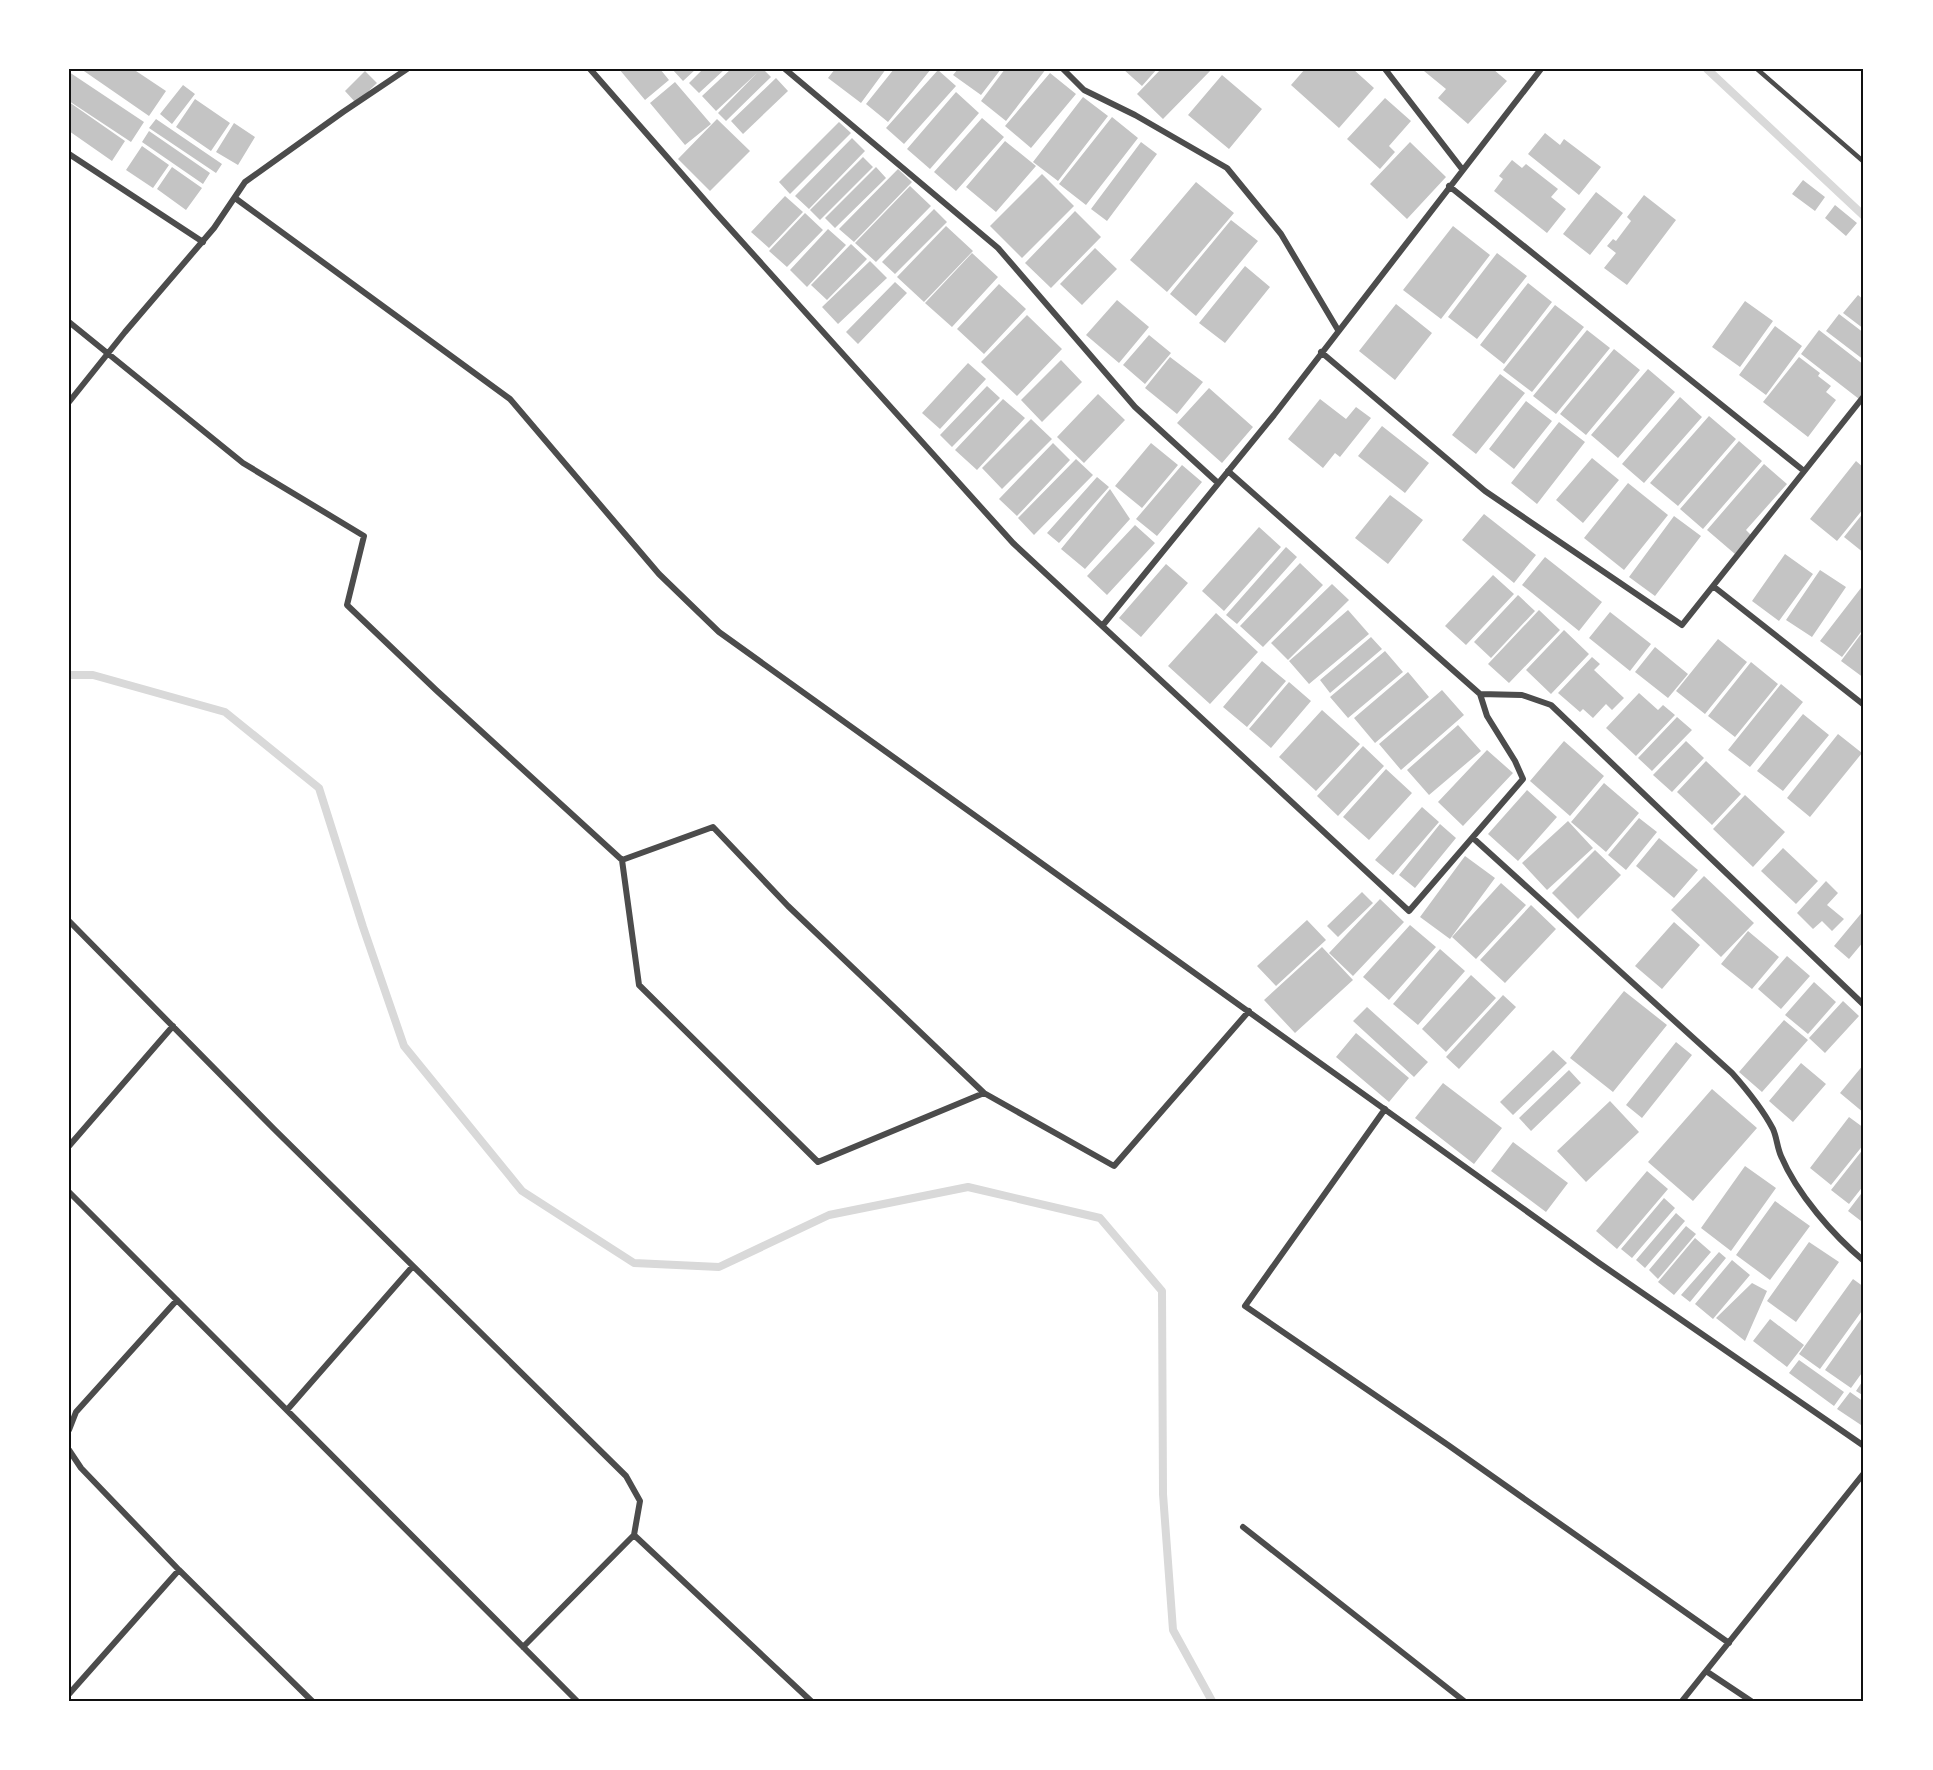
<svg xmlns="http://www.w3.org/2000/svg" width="1933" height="1770" viewBox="0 0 1933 1770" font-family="Signika,sans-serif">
<rect width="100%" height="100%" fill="#fff"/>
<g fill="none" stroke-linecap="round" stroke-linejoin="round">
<path stroke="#d9d9d9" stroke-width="8" d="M1707,69L1864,216
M69,675H93L225,712L319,788L363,927L404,1046L522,1191L634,1263L719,1267L829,1215L968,1187L1100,1218L1162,1291L1163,1494L1173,1630L1212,1701"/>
</g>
<path fill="#c4c4c4" d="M81,69H133L166,91L149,116Z
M619,69H660L669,80L645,100Z
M672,69H696L683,81Z
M703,69H725L699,93L689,83Z
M731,69H763L771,77L726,121L718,113L757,73L716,111L702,96Z
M835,69H886L861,103L828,78Z
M894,69H931L888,122L866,104Z
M958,69H1001L981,95L953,75Z
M1005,69H1046L1006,121L981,101Z
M1123,69H1157L1142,86Z
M1161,69H1212L1163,119L1137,94Z
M1305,69H1353L1374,88L1339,128L1291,85Z
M1426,69H1493L1507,81L1468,124L1438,98L1446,89L1424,71Z
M938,70L956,86L904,144L886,128Z
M365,71L377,83L356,103L345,91Z
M69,72L144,122L131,142L69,101Z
M1050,73L1076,94L1031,148L1005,126Z
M1222,75L1262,109L1229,149L1188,115Z
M776,78L788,91L743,134L731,121Z
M675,82L711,124L685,145L650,103Z
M183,85L195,94L172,124L160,114Z
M956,92L979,113L930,169L907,149Z
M1083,97L1108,116L1058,181L1033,162Z
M1385,98L1411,121L1389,146L1395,152L1380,169L1347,139Z
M195,99L230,123L211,151L176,127Z
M69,102L125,141L112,161L69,131Z
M1112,117L1138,138L1086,205L1059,184Z
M982,118L1004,137L956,191L934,172Z
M156,119L222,164L216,173L149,128Z
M717,119L750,151L710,191L678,159Z
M839,122L851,133L790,194L779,182Z
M234,123L255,137L238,165L216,152Z
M149,131L210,173L203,184L142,142Z
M1545,133L1560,145L1564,139L1601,167L1579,195L1528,154Z
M852,138L865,151L809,209L795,196Z
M1005,141L1036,166L996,212L966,187Z
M1141,142L1157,154L1107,221L1091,209Z
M1410,142L1446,177L1407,219L1370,184Z
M142,146L169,165L153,188L126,170Z
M863,157L873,167L820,220L810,210Z
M1512,160L1522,168L1526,164L1558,189L1551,197L1566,209L1547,233L1494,191L1503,179L1499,176Z
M172,167L202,188L186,210L157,189Z
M876,167L886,178L835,228L825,218Z
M898,169L912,182L854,242L839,229Z
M1042,174L1074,206L1022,258L990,226Z
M1803,180L1825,197L1815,211L1792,194Z
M1196,182L1234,213L1167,292L1130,260Z
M910,186L931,206L876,262L855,243Z
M1596,192L1623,213L1590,255L1563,234Z
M1644,195L1676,220L1627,285L1604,268L1616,253L1607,246L1613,239L1616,241L1631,221L1627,217Z
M785,196L803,212L769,248L751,232Z
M1835,205L1857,223L1846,236L1825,218Z
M934,209L947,222L895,274L882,262Z
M1075,211L1101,237L1051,288L1025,263Z
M805,213L823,230L787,267L769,251Z
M1231,220L1258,241L1196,316L1170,294Z
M946,226L973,251L924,302L897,277Z
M1453,226L1490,255L1441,319L1403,290Z
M828,229L846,245L807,287L790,270Z
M851,244L867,259L827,300L811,285Z
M1095,248L1117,269L1082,305L1060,284Z
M972,253L998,277L952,327L925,303Z
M1497,253L1527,276L1477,339L1448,317Z
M870,261L887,278L838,324L822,307Z
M1245,266L1270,287L1225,343L1199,323Z
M895,282L907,293L858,344L846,332Z
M1528,283L1552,302L1504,364L1480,345Z
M999,284L1026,309L984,354L957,329Z
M1858,295L1864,300V329L1843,313Z
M1117,300L1149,327L1119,363L1086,335Z
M1745,301L1773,321L1740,367L1712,347Z
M1396,304L1432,333L1395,380L1359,351Z
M1555,305L1584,327L1532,392L1503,370Z
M1839,314L1864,333V360L1826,331Z
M1027,315L1062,349L1017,396L981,362Z
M1775,326L1802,346L1766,395L1739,375Z
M1587,330L1610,348L1556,414L1533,396Z
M1819,330L1864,365V392L1859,399L1801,354Z
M1149,335L1171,353L1145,384L1123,365Z
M1614,349L1640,370L1586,435L1560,414Z
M1170,357L1203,382L1177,414L1145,388Z
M1799,357L1820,373L1818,376L1831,386L1826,392L1836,400L1808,437L1763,402Z
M1061,360L1082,382L1042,422L1021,400Z
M968,363L986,379L940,429L922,413Z
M1648,369L1675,392L1618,458L1591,435Z
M1500,374L1525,393L1476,454L1452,435Z
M987,386L1000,398L952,447L940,435Z
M1209,388L1253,427L1222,463L1177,423Z
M1098,394L1125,420L1084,463L1057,437Z
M1680,397L1702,417L1644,483L1622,464Z
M1003,399L1025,418L977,470L955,450Z
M1320,399L1346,419L1356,407L1371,418L1340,457L1335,453L1323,468L1288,439Z
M1526,401L1552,421L1514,469L1489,449Z
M1709,416L1736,439L1678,506L1650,483Z
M1031,419L1052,439L1002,489L982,468Z
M1559,422L1585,442L1537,504L1511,483Z
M1382,426L1429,463L1405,493L1358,456Z
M1739,441L1762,461L1703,529L1680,509Z
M1053,443L1070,460L1017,516L999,499Z
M1151,443L1178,465L1142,508L1115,486Z
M1592,458L1619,480L1583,523L1556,500Z
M1076,459L1093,475L1034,535L1018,518Z
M1856,461L1864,468V508L1837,541L1810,519Z
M1764,464L1787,484L1746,530L1751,535L1735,554L1707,530Z
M1182,465L1202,482L1157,536L1136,519Z
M1097,477L1109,487L1059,543L1047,533Z
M1628,483L1668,515L1624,570L1584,538Z
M1110,489L1130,519L1085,569L1061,549Z
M1390,495L1423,520L1388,564L1355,538Z
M1864,512V553L1844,537Z
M1484,514L1536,555L1514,583L1462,540Z
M1674,516L1701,536L1655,596L1629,577Z
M1135,525L1155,543L1107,595L1087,576Z
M1259,527L1281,547L1224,611L1202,591Z
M1286,547L1297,557L1237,624L1226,615Z
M1785,554L1813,574L1779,621L1752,601Z
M1545,557L1602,602L1579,631L1522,585Z
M1300,563L1323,585L1263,647L1240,626Z
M1166,564L1188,583L1141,637L1119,618Z
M1820,570L1846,587L1812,637L1786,620Z
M1493,575L1514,594L1466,645L1445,626Z
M1332,584L1349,600L1288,660L1271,643Z
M1864,584V628L1842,657L1820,641Z
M1518,595L1535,611L1491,658L1474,642Z
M1348,610L1369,634L1309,684L1289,661Z
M1539,610L1560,630L1509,683L1488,664Z
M1610,612L1651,644L1630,671L1589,638Z
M1216,613L1258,652L1210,704L1168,666Z
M1564,630L1589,654L1551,694L1526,670Z
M1864,630V678L1841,661Z
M1371,637L1382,649L1330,693L1320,680Z
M1718,639L1747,662L1705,714L1676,691Z
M1655,647L1688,674L1668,698L1635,672Z
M1385,651L1403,672L1348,718L1330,697Z
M1592,657L1600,664L1594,670L1624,698L1612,710L1606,704L1593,718L1583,709L1580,712L1558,693Z
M1262,661L1286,681L1247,727L1223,707Z
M1751,662L1778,684L1735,737L1708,716Z
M1408,672L1429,697L1375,743L1354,718Z
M1289,682L1311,701L1271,748L1249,729Z
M1781,684L1803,702L1750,767L1728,750Z
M1442,690L1464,715L1401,770L1379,744Z
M1639,693L1658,710L1663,705L1675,715L1636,756L1606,728Z
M1322,710L1360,744L1316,791L1279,757Z
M1803,714L1829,735L1783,791L1757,771Z
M1677,717L1692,730L1652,771L1638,758Z
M1458,725L1481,751L1429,795L1407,770Z
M1838,734L1862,753L1810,817L1787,798Z
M1564,741L1604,776L1570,816L1530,781Z
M1686,741L1704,758L1672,792L1653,775Z
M1363,746L1384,766L1338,816L1317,796Z
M1487,750L1513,773L1463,826L1438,802Z
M1706,761L1741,794L1712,825L1677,792Z
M1386,769L1412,793L1369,840L1343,817Z
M1604,783L1639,813L1606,852L1571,822Z
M1527,790L1557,817L1518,861L1488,834Z
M1745,795L1785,832L1753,867L1713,829Z
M1422,807L1439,822L1393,875L1375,860Z
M1639,818L1657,832L1626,870L1608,855Z
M1568,821L1593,848L1547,890L1522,863Z
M1440,824L1456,838L1415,888L1399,875Z
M1659,838L1698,870L1674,898L1636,866Z
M1783,848L1818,881L1796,904L1761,871Z
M1595,850L1621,875L1578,919L1552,893Z
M1465,856L1495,878L1450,939L1420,917Z
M1704,876L1754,923L1721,957L1671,910Z
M1826,881L1838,893L1827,905L1844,919L1832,931L1822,921L1813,929L1797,913Z
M1501,883L1526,905L1476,959L1452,937Z
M1362,892L1373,903L1338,937L1327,926Z
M1380,899L1404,922L1353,976L1329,953Z
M1531,905L1556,929L1505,983L1480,960Z
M1864,910V941L1849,959L1834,946Z
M1307,920L1326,940L1276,986L1257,966Z
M1674,922L1700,945L1662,989L1635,966Z
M1410,925L1436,947L1389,1000L1363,977Z
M1748,931L1779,957L1752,989L1721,964Z
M1322,947L1353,980L1295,1033L1264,1000Z
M1440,949L1465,971L1418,1025L1393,1004Z
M1787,956L1810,976L1781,1009L1758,989Z
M1471,975L1496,998L1446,1052L1422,1029Z
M1814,982L1836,1002L1808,1034L1785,1015Z
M1624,991L1667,1025L1613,1092L1570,1058Z
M1503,995L1516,1007L1459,1069L1446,1057Z
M1843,1001L1859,1016L1825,1053L1809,1038Z
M1367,1007L1428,1062L1414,1077L1353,1021Z
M1784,1020L1808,1040L1762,1092L1739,1072Z
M1356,1033L1409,1078L1389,1102L1336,1057Z
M1676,1042L1692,1055L1642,1118L1626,1105Z
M1553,1050L1567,1063L1513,1115L1500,1102Z
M1801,1063L1826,1084L1793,1122L1769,1101Z
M1864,1064V1113L1840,1093Z
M1569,1070L1581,1083L1531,1131L1519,1118Z
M1443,1083L1502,1128L1474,1164L1415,1118Z
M1712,1089L1757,1128L1693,1201L1648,1162Z
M1610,1101L1639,1132L1586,1182L1557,1151Z
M1849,1117L1864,1128V1144L1831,1185L1810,1168Z
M1513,1142L1568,1183L1546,1212L1491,1171Z
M1864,1148V1185L1849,1204L1831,1190Z
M1745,1166L1776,1188L1731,1251L1701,1228Z
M1647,1171L1668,1189L1617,1249L1596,1231Z
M1864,1190V1217L1861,1221L1848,1211Z
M1664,1198L1675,1208L1632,1258L1621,1249Z
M1775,1201L1810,1226L1770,1280L1736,1255Z
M1676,1213L1685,1221L1645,1268L1636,1260Z
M1686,1226L1696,1234L1658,1279L1649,1270Z
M1695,1238L1711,1252L1674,1295L1658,1282Z
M1809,1242L1839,1262L1796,1322L1767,1301Z
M1719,1252L1726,1258L1690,1302L1681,1295Z
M1732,1260L1750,1275L1713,1319L1695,1304Z
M1853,1279L1864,1287V1308L1820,1369L1799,1354Z
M1752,1283L1767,1291L1745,1341L1716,1318Z
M1864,1315V1370L1851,1388L1825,1370Z
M1770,1319L1804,1345L1787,1367L1753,1341Z
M1799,1360L1844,1392L1834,1406L1789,1373Z
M1864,1379V1396L1856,1391Z
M1850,1392L1864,1402V1427L1837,1409Z"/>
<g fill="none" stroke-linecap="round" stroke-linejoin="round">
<path stroke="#4c4c4c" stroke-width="4.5" d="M1757,69L1864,162"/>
<path stroke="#4c4c4c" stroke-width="6" d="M590,69L716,213L1013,543L1409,911L1523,779L1515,761L1487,716L1480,694L1228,471
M785,69L998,248L1135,407L1218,483
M1063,69L1084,90L1135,115L1227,168L1281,234L1338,330
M1385,69L1462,169
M69,154L203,242
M1449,186L1804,471
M235,198L510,399L659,574L719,632L1599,1263L1864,1446
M69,322L243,463L364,536L347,605L436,690L622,860L639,985L818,1162L984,1093
M1321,352L1485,491L1682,625L1864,396
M69,402L125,332L214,228L245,182L343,112L407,69
M1713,586L1864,705
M1103,625L1274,415L1541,69
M1480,694L1522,695L1551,705L1864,1005
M1473,838L1732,1073C1748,1091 1762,1108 1773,1129C1777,1138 1777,1147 1781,1156C1797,1194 1833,1235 1864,1261
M622,860L713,827L788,906L984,1093L1114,1166L1249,1011
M69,921L274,1129L626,1476L640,1501L634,1535L523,1647
M1385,1109L1245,1306L1448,1445L1729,1643
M69,1146L173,1026
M69,1192L577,1701
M287,1410L413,1266
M69,1430L76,1412L177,1300
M69,1450L81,1468L179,1570L312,1701
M1243,1527L1464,1701
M634,1535L811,1701
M1706,1671L1751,1701
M69,1694L179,1570
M1682,1701L1864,1473"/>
</g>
<rect width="1933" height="1770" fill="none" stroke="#ffffff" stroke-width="141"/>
<rect x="70" y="70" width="1792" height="1630" fill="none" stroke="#111" stroke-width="2"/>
</svg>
